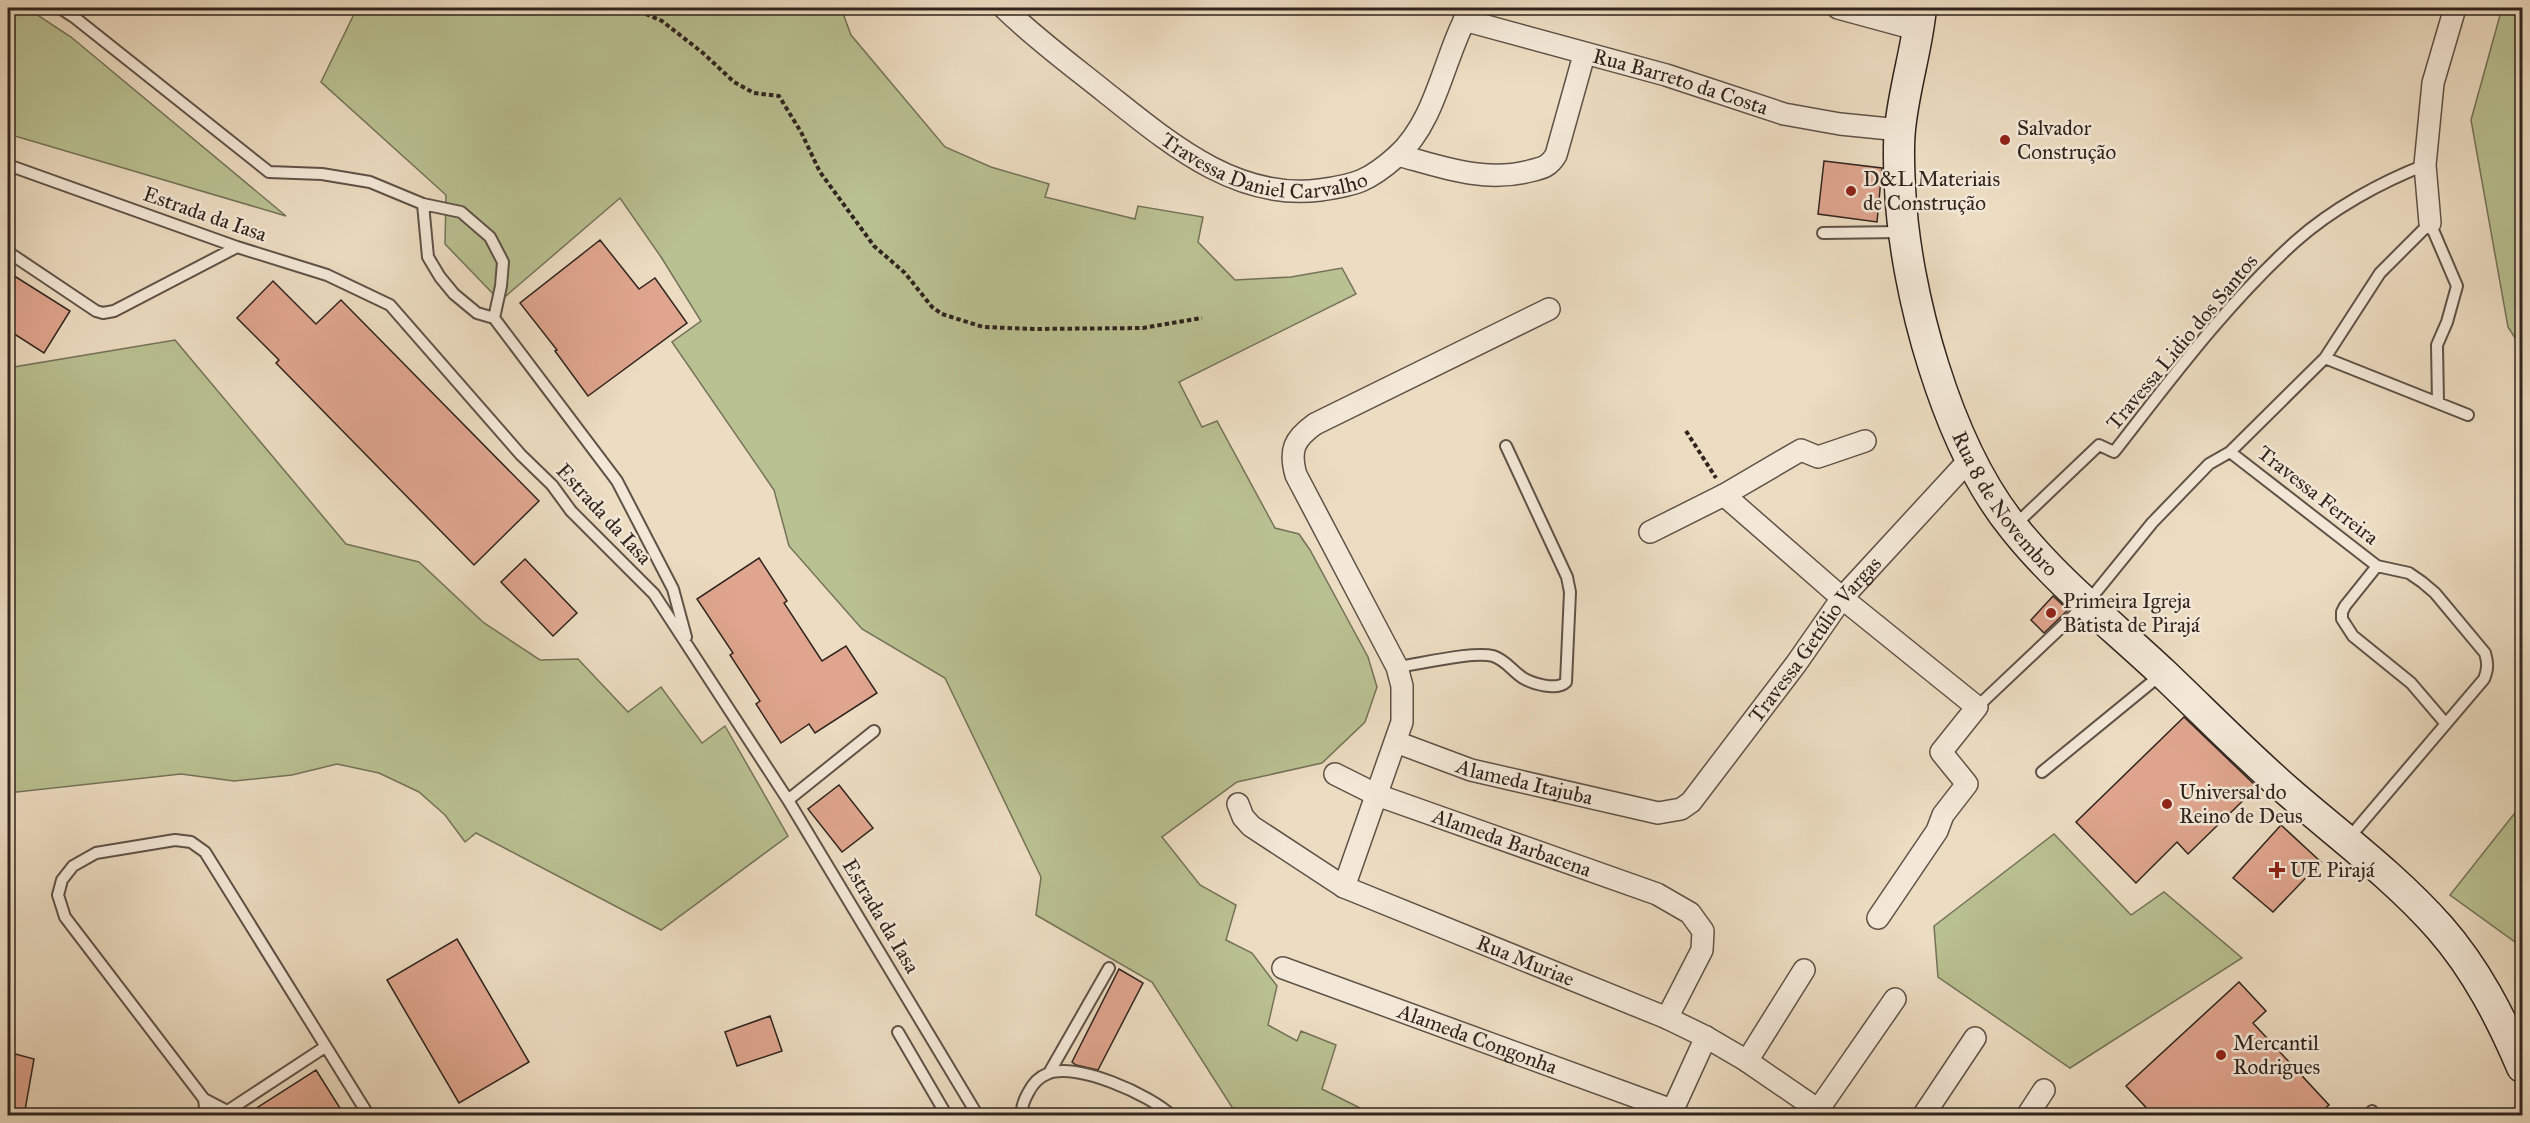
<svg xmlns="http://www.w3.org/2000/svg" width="2530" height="1123" viewBox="0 0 2530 1123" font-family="'IM FELL Great Primer',serif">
<rect width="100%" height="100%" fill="#ecdcc1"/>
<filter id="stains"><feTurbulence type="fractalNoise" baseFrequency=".00333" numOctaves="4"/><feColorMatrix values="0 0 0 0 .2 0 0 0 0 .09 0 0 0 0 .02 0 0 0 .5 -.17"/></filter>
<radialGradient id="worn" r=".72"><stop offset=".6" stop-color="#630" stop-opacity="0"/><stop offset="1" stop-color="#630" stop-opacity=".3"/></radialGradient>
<path fill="#b9c091" stroke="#747258" stroke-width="1.5" d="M8,8H27L71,37L286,216L8,134Z
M357,8H579L586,13L591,8H841L851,35L945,147L991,167L1049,184L1045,197L1135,219L1138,206L1203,217L1198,242L1235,280L1291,277L1342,268L1356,294L1179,382L1202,427L1217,421L1275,528L1299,534L1310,550L1368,657L1377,687L1365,722L1322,763L1237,782L1162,837L1200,885L1236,905L1226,940L1252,953L1277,986L1268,1025L1297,1041L1301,1031L1336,1045L1322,1089L1374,1115H1237L1152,982L1036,915L1041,877L945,678L862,629L789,546L774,490L672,342L701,321L661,257L620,198L500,301L445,244L446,195L321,82Z
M2502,8H2522V349L2508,327L2471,120Z
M175,340L346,544L419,562L484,623L540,660L578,659L628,712L661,687L702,743L725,726L788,836L661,930L476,833L465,842L445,815L419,792L379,773L337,764L292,775L234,781L181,774L8,793V368Z
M2522,804V947L2450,895Z
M2054,834L2131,915L2164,892L2242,958L2070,1068L1938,977L1934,926Z"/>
<path fill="#dfa58e" stroke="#30241e" stroke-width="1.5" d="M1824,161L1882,168L1877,222L1818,214Z
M600,240L639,289L655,278L687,323L588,396L555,351L557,350L520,303Z
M8,272L70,311L44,353L8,330Z
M273,281L316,324L341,300L539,501L474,565L276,363L279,360L237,318Z
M759,558L787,601L784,603L822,661L846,646L877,693L815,733L809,724L781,743L756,704L760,701L730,655L733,653L697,599Z
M525,559L577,613L553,636L501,582Z
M2053,596L2068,610L2044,633L2031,620Z
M2184,717L2257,787L2188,854L2177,842L2136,883L2076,822Z
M839,785L873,828L842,852L808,809Z
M2281,825L2321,862L2273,912L2233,878Z
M457,939L529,1062L459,1103L387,980Z
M1119,969L1143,983L1098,1070L1076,1065L1072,1062Z
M2239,982L2266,1011L2253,1023L2329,1105L2317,1116H2154L2126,1086Z
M770,1016L782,1051L737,1066L725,1032Z
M8,1052L34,1059L24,1116H8Z
M316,1070L345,1116H244Z"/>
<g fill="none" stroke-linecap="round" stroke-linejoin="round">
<defs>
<path id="service" d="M60,8L74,17L269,172L322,174L370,182L423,204L461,212L490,237L503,262L501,286L494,318
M8,165L237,247L327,275L390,305L521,455L552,485L571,511L654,594L788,800L978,1116
M423,204L428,257L440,277L454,294L477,313L494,318L617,481L673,589L686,637
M1823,233L1901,232
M8,252L96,311L103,313L114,311L237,247
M2325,358L2468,415
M2230,452L2377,566L2409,573L2422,582L2435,593L2485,653C2488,663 2488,669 2484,679L2348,839
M2015,525L2099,445L2114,452C2171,379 2227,303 2296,241C2332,209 2381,182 2425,165
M2377,566L2345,606L2342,612V619L2353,636L2411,683L2446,724
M1397,667C1420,664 1473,651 1493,656C1506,660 1512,671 1523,678C1533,684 1557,691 1566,682L1570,592L1567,577L1506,446
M1977,707L2087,603L2152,523L2209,464L2230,452L2325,358L2380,273L2430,223L2457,286L2447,322L2437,345L2438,403
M2042,772L2163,673
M788,800L874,731
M898,1032L947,1116
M1049,1073L1109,968
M204,1099L206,1116
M223,1114L325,1047
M229,1116L227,1111L204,1099L65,917L58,895L62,880L73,866L96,853L175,840L191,842L205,852L369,1116
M1022,1116C1021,1108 1024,1100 1028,1093C1032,1085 1039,1077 1047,1074C1075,1061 1151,1095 1172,1116
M2369,1116L2372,1111"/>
<g id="minor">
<path id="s1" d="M1004,8C1035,38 1070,64 1105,92C1167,141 1235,201 1320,190C1356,185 1369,181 1397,156C1438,119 1444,53 1471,8"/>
<path d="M1838,8L1919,30"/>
<path id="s2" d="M1464,20L1666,75L1784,114L1840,124L1900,130"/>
<path d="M1398,155C1442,167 1484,183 1530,171C1542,168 1549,167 1556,155L1584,55"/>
<path d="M2430,223L2425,165L2433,83L2455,8"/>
<path d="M1724,495L1842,598L1977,707L1941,752L1967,784L1943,815L1937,831L1878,918"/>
<path d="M1650,532L1724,495L1801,450L1818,457L1865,441"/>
<path id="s3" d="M1396,742L1471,770L1658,813L1681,809L1691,802L1796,664L1842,598L1970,459"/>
<path id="s4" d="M1335,774L1377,795L1657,894L1690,913L1703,931L1702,950L1667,1018"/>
<path id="s5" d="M1238,804L1243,817L1251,826L1344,887L1667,1018L1706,1037L1747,1061L1827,1116"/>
<path d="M1344,887L1402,722V686L1397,667L1296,475C1289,450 1294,439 1315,424L1549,309"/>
<path id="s6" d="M1283,968L1672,1110"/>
<path d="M1747,1061L1804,970"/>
<path d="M1818,1110L1895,999"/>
<path d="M1670,1116L1706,1037"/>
<path d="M1923,1116L1975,1038"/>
<path d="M2027,1116L2044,1090"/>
</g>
<g id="secondary">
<path id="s7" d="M1921,8C1917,49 1904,88 1900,129C1898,148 1899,169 1900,188C1905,293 1947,446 2014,528C2057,582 2113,626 2163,673C2205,713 2246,755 2290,793C2341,837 2396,878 2440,928C2476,969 2501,1018 2522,1067"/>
</g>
</defs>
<use href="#service" stroke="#5f5247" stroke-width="14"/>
<use href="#minor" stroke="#5f5247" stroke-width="24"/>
<use href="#secondary" stroke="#30241e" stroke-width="33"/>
<path stroke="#30241e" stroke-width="4" stroke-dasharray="4.5 3" stroke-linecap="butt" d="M632,8L662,21L703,53L734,82L754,93L779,96L801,132L820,172L874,246L905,273L932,307L942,314L983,327L1034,329L1143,328L1202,318
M1686,431L1716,478"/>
<use href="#service" stroke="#f3e8d7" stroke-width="10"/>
<use href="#minor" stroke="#f3e8d7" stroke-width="21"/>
<use href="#secondary" stroke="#f3e8d7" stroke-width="30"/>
</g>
<g fill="#8f2418" stroke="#f3e8d7" stroke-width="2">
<circle cx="2005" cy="140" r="6"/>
<circle cx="1851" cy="191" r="6"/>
<circle cx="2051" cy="613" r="6"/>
<circle cx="2167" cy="804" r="6"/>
<path d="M2274 861h6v6h6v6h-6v6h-6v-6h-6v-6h6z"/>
<circle cx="2221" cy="1055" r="6"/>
</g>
<g text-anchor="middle" stroke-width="5" stroke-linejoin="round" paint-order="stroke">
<g font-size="21" fill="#30241e" stroke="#f3e8d7">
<text dy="7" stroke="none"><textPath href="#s2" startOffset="225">Rua Barreto da Costa</textPath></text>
<text dy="7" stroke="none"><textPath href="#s1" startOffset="314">Travessa Daniel Carvalho</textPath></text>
<text transform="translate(205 214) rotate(19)" y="7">Estrada da Iasa</text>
<text transform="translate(2182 342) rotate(-50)" y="7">Travessa Lidio dos Santos</text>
<text transform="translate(2318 495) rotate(38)" y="7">Travessa Ferreira</text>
<text dy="7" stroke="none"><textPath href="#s7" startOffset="520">Rua 8 de Novembro</textPath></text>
<text transform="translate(604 514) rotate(47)" y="7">Estrada da Iasa</text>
<text dy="7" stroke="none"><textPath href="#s3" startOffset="512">Travessa Getúlio Vargas</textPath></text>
<text dy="7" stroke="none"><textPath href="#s3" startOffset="135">Alameda Itajuba</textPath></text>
<text dy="7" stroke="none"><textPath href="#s4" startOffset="190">Alameda Barbacena</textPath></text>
<text transform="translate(881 916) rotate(59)" y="7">Estrada da Iasa</text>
<text dy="7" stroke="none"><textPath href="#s5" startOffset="333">Rua Muriae</textPath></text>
<text dy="7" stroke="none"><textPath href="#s6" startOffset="207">Alameda Congonha</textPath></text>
</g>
<g font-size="21" fill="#30241e" stroke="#f3e8d7" text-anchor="start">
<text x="2017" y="135">Salvador<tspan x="2017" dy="24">Construção</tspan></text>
<text x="1863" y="186">D&amp;L Materiais<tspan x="1863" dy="24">de Construção</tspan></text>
<text x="2063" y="608">Primeira Igreja<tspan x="2063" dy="24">Batista de Pirajá</tspan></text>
<text x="2179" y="799">Universal do<tspan x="2179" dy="24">Reino de Deus</tspan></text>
<text x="2290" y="877">UE Pirajá</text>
<text x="2233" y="1050">Mercantil<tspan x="2233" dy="24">Rodrigues</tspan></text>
</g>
</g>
<rect width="2530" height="1123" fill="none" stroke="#ecdcc1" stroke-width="30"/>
<rect x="9" y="9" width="2512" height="1105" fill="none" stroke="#30241e" stroke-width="3"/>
<rect x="15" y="15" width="2500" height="1093" fill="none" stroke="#30241e" stroke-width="1.5"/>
<rect width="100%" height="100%" filter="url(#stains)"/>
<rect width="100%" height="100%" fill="url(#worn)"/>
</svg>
